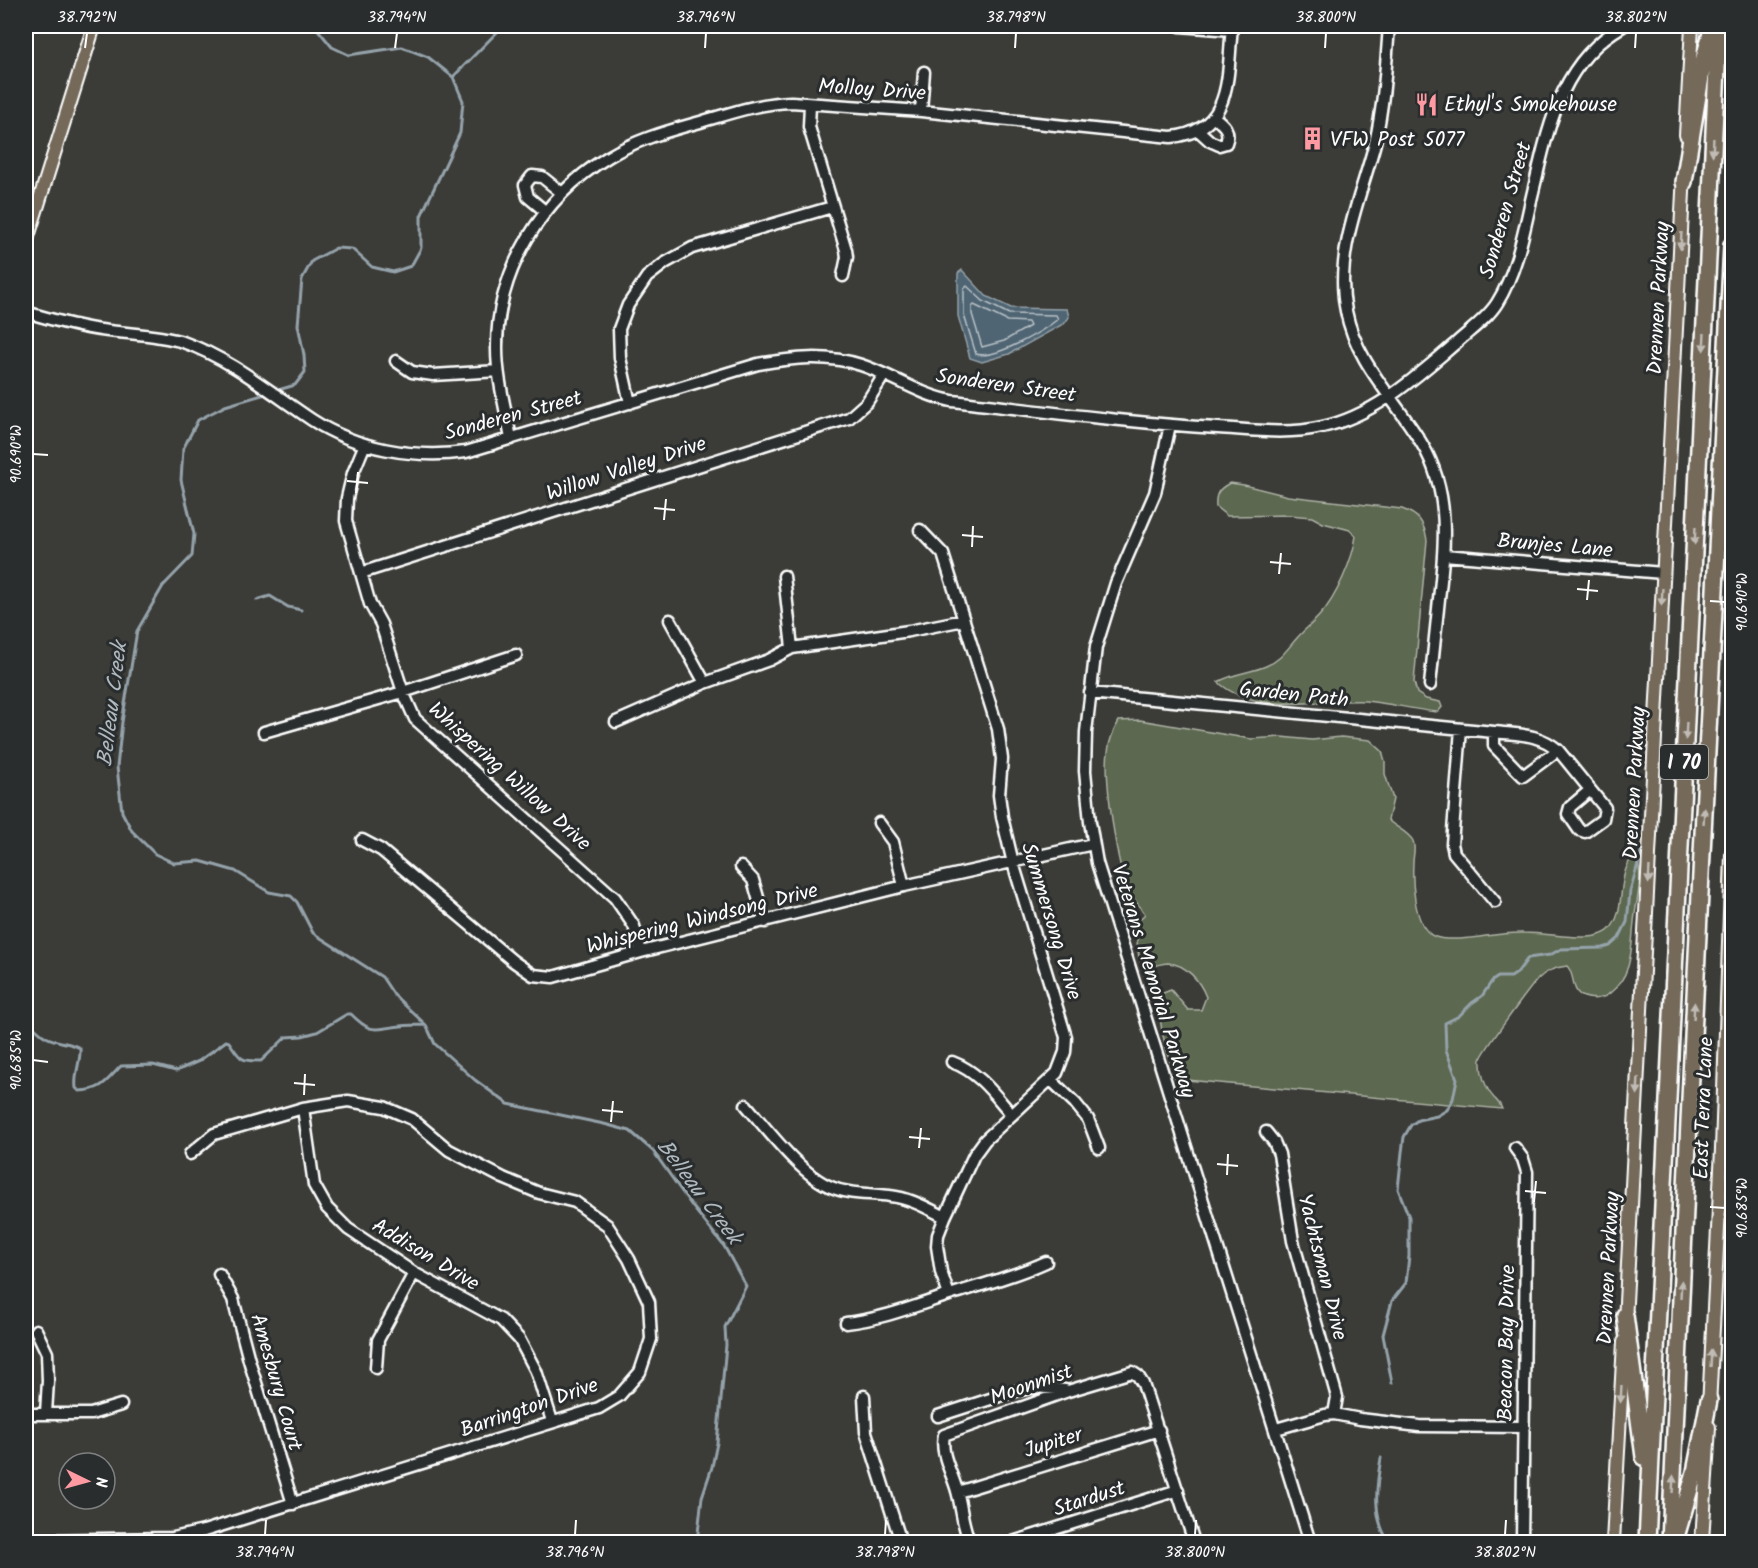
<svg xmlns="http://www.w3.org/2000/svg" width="1758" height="1568" viewBox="0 0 1758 1568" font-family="Kalam,sans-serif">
<rect width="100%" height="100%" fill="#3b3b37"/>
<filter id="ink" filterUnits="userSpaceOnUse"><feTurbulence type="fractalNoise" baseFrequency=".0167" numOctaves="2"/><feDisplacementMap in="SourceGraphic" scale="12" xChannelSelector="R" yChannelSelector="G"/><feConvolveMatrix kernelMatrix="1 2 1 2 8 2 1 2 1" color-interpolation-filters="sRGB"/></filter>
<g filter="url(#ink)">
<path fill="#5c674f" stroke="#aeb3a7" stroke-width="1.5" d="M1230,483L1244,485L1288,496L1402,509C1419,515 1424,522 1427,540L1414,682L1417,693L1426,699L1440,702L1442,707L1438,712C1414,710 1390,703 1365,701C1319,699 1255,716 1218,682C1233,673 1250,673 1266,666C1281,660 1287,649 1297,638C1304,630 1313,623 1320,615C1336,598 1353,559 1356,536L1350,530L1323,523L1312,517L1289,515L1227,516L1216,507C1215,494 1218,489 1230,483Z
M1140,720L1251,739L1281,737L1312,740L1341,737L1370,740L1382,751L1385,761V774L1393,799L1388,820C1395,827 1409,832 1413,841C1416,848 1413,855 1413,863C1412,882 1414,920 1429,933C1435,940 1451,939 1460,939C1481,938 1502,932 1524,933C1545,933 1567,938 1588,937C1594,937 1605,934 1609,930C1628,911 1614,874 1636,853C1644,881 1637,894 1634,922C1631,948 1633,975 1610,993C1603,999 1593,1000 1584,997C1570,992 1576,975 1567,966C1556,967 1547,970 1538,979C1531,986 1482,1053 1481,1059C1480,1072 1485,1088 1494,1098C1498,1102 1500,1103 1502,1109L1176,1079C1168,1052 1154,1021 1163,993L1171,990L1188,1010H1201L1206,997C1200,981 1186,964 1168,963C1160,963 1153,968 1144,967L1139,958L1135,924L1145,914C1140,906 1133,899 1129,891C1117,870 1104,777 1108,752C1109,741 1113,731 1119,721Z"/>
<path fill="#4f6573" stroke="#95a3ab" stroke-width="1.5" d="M962,270L986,296L1011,308L1067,309L1069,317L1065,323L1009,354L982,362L970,358L958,316V273Z"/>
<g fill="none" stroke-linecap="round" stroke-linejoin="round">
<path stroke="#b9c1c7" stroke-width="1.5" d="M967,286L983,301L1009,314L1056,315L1058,319C1043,331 995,360 976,354L964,315V289Z
M974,305L1007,321L1028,322L1030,326L1004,341L982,347L972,314V307Z"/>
<path stroke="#95a3ab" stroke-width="3" d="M453,77L503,26
M275,391L295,385L305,372L304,355L298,325L302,279L312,261L336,248L352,249L372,267L393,272L411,266L421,248V216L460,133L463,101L453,77L428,57L402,47L349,55L332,47L315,26
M269,393L225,406L198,420L183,449L181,480L194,534L192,556L163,586L137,631L122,722L117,767L122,812L132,831L155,854L174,863L200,861L235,871L269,892L291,896L297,902L313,933L382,977L394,995L426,1025L435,1044L475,1080L508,1104L604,1124L630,1131L653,1151L692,1206L724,1246L746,1286L725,1327L726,1345L717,1443L712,1467L702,1497L697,1542
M257,600L270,596L288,607L301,610
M26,1023C35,1026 38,1033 46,1037C57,1043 70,1042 80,1048C81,1062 74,1073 76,1088L79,1091C103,1090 106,1081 121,1066L153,1065L176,1071L199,1061L226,1041L229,1042C241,1059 239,1061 261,1061L286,1037L302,1036L317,1032L347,1014H351C373,1036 375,1028 401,1026C409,1025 418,1025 426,1025
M1392,1383L1383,1335L1392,1301L1406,1283L1409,1256V1217L1398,1189L1402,1152L1404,1137L1411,1125L1418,1120L1437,1116L1447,1110L1453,1099L1457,1079L1446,1050L1445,1023L1459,1016L1472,1003L1482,996L1492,981L1498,977H1511L1517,973L1528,958L1550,955L1561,949L1603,948L1610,946L1619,938L1627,922L1630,892L1643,846
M1381,1458C1376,1487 1372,1518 1389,1542"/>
<defs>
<path id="minor" d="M1180,26L1232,30
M1389,26C1386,65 1384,104 1375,143C1361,197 1334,254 1346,311C1356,363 1396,400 1422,444C1451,492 1445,546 1439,599C1436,628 1433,656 1430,685
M810,104L809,127L846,250L847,257L843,276
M921,111L924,72
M1199,131L1210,141L1219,145L1226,143C1231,130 1223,124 1214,117
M546,212L528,197L525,185L532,176L542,177L562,193
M26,312C50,319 76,327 101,330C128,334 157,334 183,342C231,359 270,392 312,420C357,449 413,459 466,452L758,364C793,358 826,354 861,365C892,375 919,395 952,401C1041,411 1129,423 1218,428C1252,430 1288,435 1322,427C1374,416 1416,377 1455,344C1469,331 1487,319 1497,303C1517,271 1524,231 1532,196C1548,130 1559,62 1623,26
M396,361L412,372L433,375L498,371
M630,403L620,358L619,329L628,305L647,277L665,263L692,248L832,207
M1170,425L1155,493L1116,583L1096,647L1086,732L1085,771L1090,822L1097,863L1310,1542
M511,439C506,410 497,379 497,349C496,271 542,197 608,157C634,141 664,132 693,124C725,115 757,103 791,102L921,111L1171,137C1234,131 1227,74 1232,26
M365,444L353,473L347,498L346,521L370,604L381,624L403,692L415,719L615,898L634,926L641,952
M920,530L943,554L998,729L1002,759L999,795L1002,817L1013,863L1066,1037L1065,1052L1057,1073L985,1140L974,1155L945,1217L938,1235L937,1246L941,1272L949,1295
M1444,555L1663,573
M361,573L849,418L867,402L884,375
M784,576L792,648
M670,620L705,683
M1090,693L1494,732C1519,735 1538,733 1558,750L1523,776L1494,746V732
M616,722L705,683L769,660L792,648L909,631L964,620
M1461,729L1452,844L1454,853L1495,902
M264,732L403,692L516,655
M1558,750L1605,808L1603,819L1585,832L1579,830L1568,814L1570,807L1589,791
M879,823L893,842L904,886
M362,840L381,850L513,961L533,975L553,977L641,952L904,886L1093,844
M741,867L753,880L765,922
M952,1062C979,1072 994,1094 1012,1115
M1051,1080L1075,1103L1088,1119L1099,1148
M746,1105C767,1129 802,1176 831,1187C849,1195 870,1193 890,1196C910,1198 927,1208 945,1217
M303,1108L314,1185L327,1208L348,1229L414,1273L501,1320L519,1339L536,1371L552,1421
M1266,1132L1274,1142L1279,1154L1293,1241L1337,1397L1334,1414
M1515,1148L1523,1159L1527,1172L1522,1542
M219,1274L233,1299L249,1360L293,1504
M846,1323C883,1319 915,1306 949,1295C982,1285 1015,1276 1046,1262
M36,1330L47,1353L48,1381L46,1413
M376,1368L378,1340L414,1273
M864,1396L866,1432L901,1542
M26,1414H91L121,1405
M938,1416L1012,1392L1036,1387L1065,1390
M1276,1429L1325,1415L1334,1414L1360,1419L1419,1426L1524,1427
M958,1492L1159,1430
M26,1540L173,1538L204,1531L599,1408L619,1396L640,1372L651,1339L649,1302L629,1259L607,1225L575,1202L539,1193L503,1178L449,1150L412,1119L384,1107L348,1101L303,1108L214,1134L190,1154
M970,1542C962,1526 962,1508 957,1491C952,1472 940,1455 944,1435L1068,1391L1132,1372L1138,1376L1143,1384L1194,1542
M1013,1542L1178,1490"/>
<path id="major" d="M1686,135L1692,26
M26,243L94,26
M1625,1322L1684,173
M1709,1407L1722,1149L1732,854
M1613,1542L1624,1342
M1702,1542L1709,1427"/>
<path id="highway" d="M1684,182L1704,58L1713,26
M1625,1315L1644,1457
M1676,1537L1695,1472L1709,1400
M1647,1542L1719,26
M1670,1542L1691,1077L1732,245"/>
</defs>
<use href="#minor" stroke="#fff" stroke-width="15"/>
<use href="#major" stroke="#fff" stroke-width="16"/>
<use href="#highway" stroke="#fff" stroke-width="20"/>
<use href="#minor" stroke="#2a2d2e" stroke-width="10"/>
<use href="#major" stroke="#746a5a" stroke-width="12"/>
<use href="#highway" stroke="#746a5a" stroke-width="15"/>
</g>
<defs><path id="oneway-solid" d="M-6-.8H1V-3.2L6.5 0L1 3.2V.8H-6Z" transform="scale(1.5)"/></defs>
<g fill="#c0bcb5">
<use href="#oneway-solid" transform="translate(1713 147) rotate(93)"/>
<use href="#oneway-solid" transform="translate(1681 241) rotate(93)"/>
<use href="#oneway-solid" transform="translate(1704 342) rotate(93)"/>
<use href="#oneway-solid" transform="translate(1695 536) rotate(93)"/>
<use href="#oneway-solid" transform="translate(1662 597) rotate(93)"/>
<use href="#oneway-solid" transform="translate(1686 731) rotate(93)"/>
<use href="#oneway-solid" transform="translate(1704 816) rotate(-87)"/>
<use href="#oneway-solid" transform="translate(1649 875) rotate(93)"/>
<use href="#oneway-solid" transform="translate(1694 1011) rotate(-87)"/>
<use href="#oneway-solid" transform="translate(1638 1086) rotate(93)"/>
<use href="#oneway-solid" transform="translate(1681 1289) rotate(-87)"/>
<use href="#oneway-solid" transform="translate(1711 1358) rotate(-87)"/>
<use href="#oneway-solid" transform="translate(1621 1394) rotate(93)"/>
<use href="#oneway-solid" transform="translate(1673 1484) rotate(-87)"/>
</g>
</g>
<path fill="none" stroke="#fff" stroke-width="2" d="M85,48L87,33M395,48L397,33M705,48L706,33M1015,48L1016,33M1325,48L1326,33M1635,48L1636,33M33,454L48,455M347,481L368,483M356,493L358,472M654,508L675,510M664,520L666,499M962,535L983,537M972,547L973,526M1270,562L1291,564M1279,574L1281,553M1577,589L1598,591M1587,600L1589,580M1710,601L1725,602M33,1060L48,1062M294,1083L315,1085M304,1095L305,1074M602,1110L623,1112M611,1122L613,1101M909,1137L930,1139M919,1148L921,1128M1217,1164L1238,1166M1227,1175L1228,1154M1525,1191L1546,1193M1534,1202L1536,1181M1710,1207L1725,1208M265,1535L266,1520M575,1535L576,1520M885,1535L886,1520M1195,1535L1196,1520M1505,1535L1506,1520"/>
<defs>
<symbol id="restaurant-bare" viewBox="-9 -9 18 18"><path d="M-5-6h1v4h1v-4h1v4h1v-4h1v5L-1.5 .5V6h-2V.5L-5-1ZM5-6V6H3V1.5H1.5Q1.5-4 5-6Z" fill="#ff9aa2" stroke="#2a2d2e" stroke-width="2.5" paint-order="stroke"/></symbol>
<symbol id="building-bare" viewBox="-9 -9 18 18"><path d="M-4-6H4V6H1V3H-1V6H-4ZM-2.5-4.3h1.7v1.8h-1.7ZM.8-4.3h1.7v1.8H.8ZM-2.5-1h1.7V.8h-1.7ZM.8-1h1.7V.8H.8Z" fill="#ff9aa2" stroke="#2a2d2e" stroke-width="2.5" paint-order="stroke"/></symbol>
</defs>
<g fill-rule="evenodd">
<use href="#restaurant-bare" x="1410" y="88" width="33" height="33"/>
<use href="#building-bare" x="1296" y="122" width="33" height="33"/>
</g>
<g text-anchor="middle" stroke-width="6" stroke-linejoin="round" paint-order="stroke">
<rect fill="#2a2d2e" stroke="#bfc0c0" stroke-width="1.5" x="1660" y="745" width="48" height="34" rx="4.5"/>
<g font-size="20" font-weight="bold" fill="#fff">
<text x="1684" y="769">I 70</text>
</g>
<g font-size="21" fill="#fff" stroke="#2a2d2e">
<text transform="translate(872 89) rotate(4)" y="7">Molloy Drive</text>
<text transform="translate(1505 210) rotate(-74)" y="7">Sonderen Street</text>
<text transform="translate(1658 298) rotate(-87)" y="7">Drennen Parkway</text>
<text transform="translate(1006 385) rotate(8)" y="7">Sonderen Street</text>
<text transform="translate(513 415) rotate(-15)" y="7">Sonderen Street</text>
<text transform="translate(626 468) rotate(-18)" y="7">Willow Valley Drive</text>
<text transform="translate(1555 545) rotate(5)" y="7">Brunjes Lane</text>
<text transform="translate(1294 694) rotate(6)" y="7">Garden Path</text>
<text transform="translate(510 776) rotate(42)" y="7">Whispering Willow Drive</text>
<text transform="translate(1634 783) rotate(-87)" y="7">Drennen Parkway</text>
<text transform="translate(702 918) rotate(-14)" y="7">Whispering Windsong Drive</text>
<text transform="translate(1052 921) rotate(73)" y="7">Summersong Drive</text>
<text transform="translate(1154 981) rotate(73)" y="7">Veterans Memorial Parkway</text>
<text transform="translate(1703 1108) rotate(-88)" y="7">East Terra Lane</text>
<text transform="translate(426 1254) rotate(31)" y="7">Addison Drive</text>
<text transform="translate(1323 1267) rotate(76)" y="7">Yachtsman Drive</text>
<text transform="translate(1608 1268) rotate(-87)" y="7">Drennen Parkway</text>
<text transform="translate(1506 1343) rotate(-89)" y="7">Beacon Bay Drive</text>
<text transform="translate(277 1382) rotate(74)" y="7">Amesbury Court</text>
<text transform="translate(1031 1384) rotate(-19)" y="7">Moonmist</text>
<text transform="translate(529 1407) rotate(-19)" y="7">Barrington Drive</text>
<text transform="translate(1053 1442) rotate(-17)" y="7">Jupiter</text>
<text transform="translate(1089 1498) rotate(-18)" y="7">Stardust</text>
</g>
<g font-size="21" fill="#fff" stroke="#2a2d2e" text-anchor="start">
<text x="1444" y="111">Ethyl's Smokehouse</text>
<text x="1330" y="146">VFW Post 5077</text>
</g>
<g font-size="22" font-style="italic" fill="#b0bac0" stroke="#2a2d2e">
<text transform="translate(111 704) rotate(-83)" y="8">Belleau Creek</text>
<text transform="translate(700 1191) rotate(53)" y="8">Belleau Creek</text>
</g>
</g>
<rect width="1758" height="1568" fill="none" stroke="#2a2d2e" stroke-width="66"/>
<g transform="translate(87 1481) rotate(95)"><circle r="28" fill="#2a2d2e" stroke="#7f8182" stroke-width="1.5"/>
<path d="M0-4.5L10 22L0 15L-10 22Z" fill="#ff9aa2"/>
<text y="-9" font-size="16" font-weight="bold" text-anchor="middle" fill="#ffffff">N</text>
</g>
<rect x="33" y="33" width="1692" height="1502" fill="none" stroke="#fff" stroke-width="2"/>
<g font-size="15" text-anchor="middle" fill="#fff">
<text x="87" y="22">38.792°N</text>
<text x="397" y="22">38.794°N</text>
<text x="706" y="22">38.796°N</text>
<text x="1016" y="22">38.798°N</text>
<text x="1326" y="22">38.800°N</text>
<text x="1636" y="22">38.802°N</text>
<text transform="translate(16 454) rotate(-90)" y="5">90.690°W</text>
<text transform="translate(1742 602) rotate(-90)" y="5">90.690°W</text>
<text transform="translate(16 1060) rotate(-90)" y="5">90.685°W</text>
<text transform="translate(1742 1208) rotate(-90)" y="5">90.685°W</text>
<text x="265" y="1557">38.794°N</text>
<text x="575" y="1557">38.796°N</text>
<text x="885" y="1557">38.798°N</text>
<text x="1195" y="1557">38.800°N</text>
<text x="1505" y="1557">38.802°N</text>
</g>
</svg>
